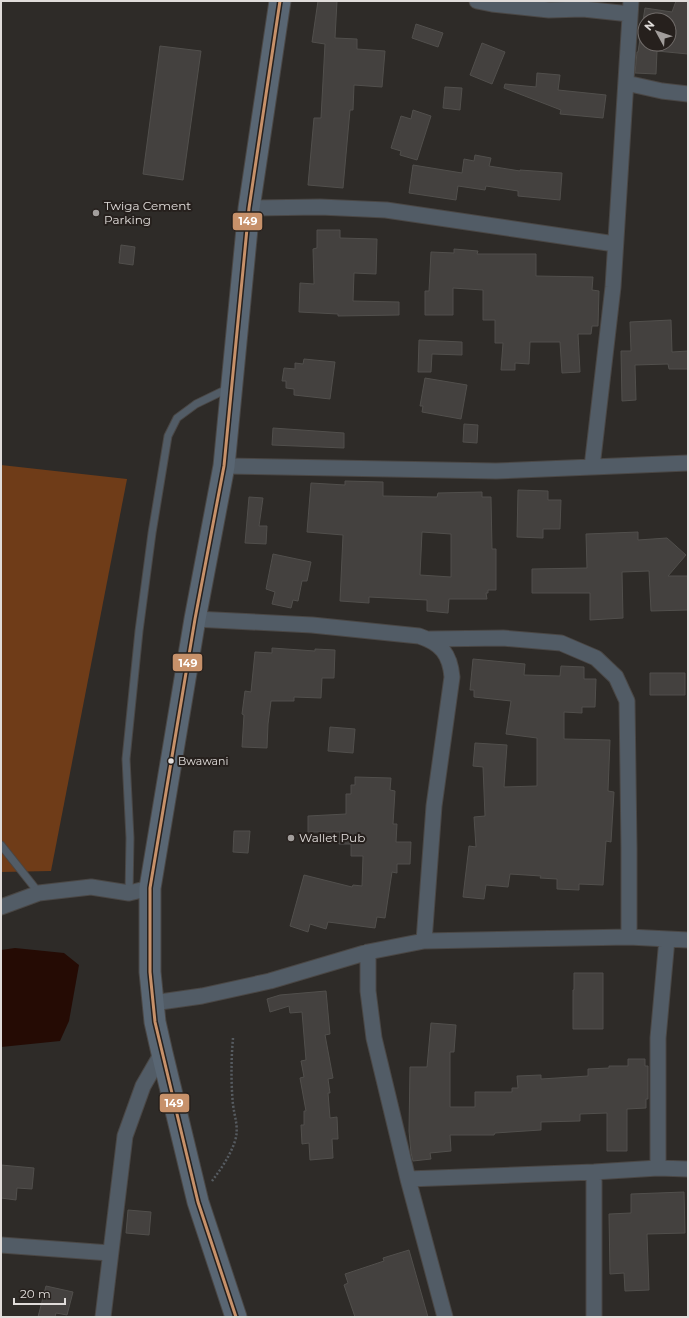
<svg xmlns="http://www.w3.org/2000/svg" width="689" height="1318" viewBox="0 0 689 1318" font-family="Montserrat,sans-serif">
<rect width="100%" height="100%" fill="#2e2b28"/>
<path fill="#6f3c18" d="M1,465L127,479L51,871L1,872Z"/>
<path fill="#250b04" d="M15,948L64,953L79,965L69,1021L60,1041L1,1047V950Z"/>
<path fill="#44413f" stroke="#514f4c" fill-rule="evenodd" d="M318,1H337L335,38L357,39V49L385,51L382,87L354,85L353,110H350L343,188L308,185L314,118H321L325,44L312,42Z
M676,1H688V54L657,51L656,74L635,73L637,52H638L645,8L672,12ZM645,20H669V44H645Z
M416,24L443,33L438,47L412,38Z
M482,43L505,52L492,84L470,75Z
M160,46L201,51L183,180L143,174Z
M537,73L560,75L558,90L606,95L603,118L560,114L561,110L504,88L505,84L536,87Z
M445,87L462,88L460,110L443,108Z
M413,110L431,116L417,160L400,155L401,151L391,148L401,116L411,119Z
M475,155L491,158L489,166L520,171V170L562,173L560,200L518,196V191L486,186L485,190L458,186L456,200L409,193L413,165L462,173L464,159L474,161Z
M317,230H340V238L377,239L376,274L354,273L353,301L399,302V315L338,316V314L299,312L300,283L314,284L313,249L317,248Z
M121,245L135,247L133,265L119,263Z
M454,249L478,251L477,254H536V276L593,277L592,290L599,291L598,326H592L591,334H578L580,372L562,373L560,342H530L529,364L515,363V370H501L503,343H495V320H483V290L453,288V315H425V291H429L431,252L454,253Z
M671,320L672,352L688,351V369H669L668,364L635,365L636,400L622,401L621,351H631L630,322Z
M419,340L462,342V355L432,354L431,372H418Z
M304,359L335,362L330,399L294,395V389L286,388V381H282L284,368L295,369V363L303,364Z
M425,378L467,385L461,419L422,412L423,406H420Z
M464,424L478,425L477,443L463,442Z
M273,428L344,433V448L272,445Z
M345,481L383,482V496L437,497L438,493L482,492V497H491L492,549H496V590H488V593H486L487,599H449L448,613L427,611V600L369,597V603L340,601L343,535L307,532L311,483L345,485ZM422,532L451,534V577L420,575Z
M518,490L548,491V500H561L560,529H543V538L517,537Z
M249,497L263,498L259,526H267L266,544L245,543Z
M638,532V540L667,538L686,555L668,576H688V610L651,611L649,571L622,572L623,618L590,620V593H532V569L587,568L586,534Z
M273,554L311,562L307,581H302L298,601L293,600L291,608L272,604L275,592L266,589Z
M272,648L315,651V649L335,650L334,678H322L321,698L294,697V701H271L268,724L267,748L242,747L244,715L242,714L245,691L251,692L255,652L272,653Z
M473,659L525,664L524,675L560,676L561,666L584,667V679H596L595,707H582V713L564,712V739L610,740L608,791L614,792L611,842L606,841L603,885L579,884V890L557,889V879L540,878L541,876L510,874L508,887L486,885L484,899L463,897L469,846L476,847L474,817L485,816L483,767L473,766L475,743L507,745L504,787L537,786V738L506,734L511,701L474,697V690H470Z
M650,673H685V695H650Z
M330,727L355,729L353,753L328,751Z
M355,777L391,778L390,790L395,791L393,824H397L396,842H411L410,864H397V873L392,872L385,918L377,917L375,928L328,922L326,929L310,924L308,932L290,926L304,875L352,887L353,885L362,886L363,856H351V844H339L340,832H308V816L346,814V794H351V785H355Z
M234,831H250L248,853L233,852Z
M574,973H603V1029H573V990H574Z
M326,991L330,1034L325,1035L333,1078L328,1079L330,1093H328L330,1118L337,1117L338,1139H332L333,1158L310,1160L309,1143L302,1144L301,1125H304V1111H306L300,1078L304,1077L301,1061L306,1060L302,1012L290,1013L289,1006L270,1012L267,999L280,995Z
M431,1023L456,1025L454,1052H450V1107H475V1092H512V1088H518L517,1076L541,1075V1079L588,1076V1069L609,1068V1066H628V1059H645V1066H648V1099H646V1108L627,1109V1151H607V1113L580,1114V1121L541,1122V1130L495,1133L494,1135H450L451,1151L430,1153L431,1159L413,1161L411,1153L409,1131L410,1067H427Z
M1,1165L34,1168L32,1189L17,1188L16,1200L1,1198Z
M684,1192L685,1233L647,1234L649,1290L625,1291L624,1273L610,1274L609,1214L631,1213V1194Z
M128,1210L151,1212L149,1235L126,1233Z
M409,1250L428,1317H355L344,1285L348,1283L345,1274L384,1261L383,1258Z
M46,1286L73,1292L67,1315L56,1313L55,1317H38Z"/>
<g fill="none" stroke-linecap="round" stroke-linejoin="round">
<defs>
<path id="service" d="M1,845L39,893
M129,893L130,838L126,759L139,631L152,533L168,436L177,418L196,404L229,388"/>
<path id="minor" d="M477,1L492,4L549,10L583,9L630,14
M626,83L662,91L688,94
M249,208L320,207L386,210L615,244
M224,466L496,471L688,463
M592,467L613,287L631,1
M195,619L312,625L419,636C441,643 450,654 452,677L434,806L424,941
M430,639L503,638L561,643L596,658L616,677L627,701L629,848V937
M1,907L39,893L91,887L129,893L150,888
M368,952V991L374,1038L408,1179L445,1317
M153,1003L202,996L270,981L368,952L424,941L629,937L688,940
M658,1168V1038L667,939
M408,1179L594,1172L658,1168L688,1169
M1,1245L110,1253
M103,1317L125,1136L143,1086L162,1053
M594,1317V1172"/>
<path id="secondary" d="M236,1317L198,1202L162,1053L155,1022L150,972V888L195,619L224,466L249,208L280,1"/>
</defs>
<use href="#service" stroke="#4a4745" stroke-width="9"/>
<use href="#minor" stroke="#4a4745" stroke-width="17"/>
<use href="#secondary" stroke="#4a4745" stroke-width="23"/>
<path stroke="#565b60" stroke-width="2.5" stroke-dasharray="2 2" stroke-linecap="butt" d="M212,1181C221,1169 230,1156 235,1141C239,1128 235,1119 233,1105C231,1083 231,1061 233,1038"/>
<use href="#service" stroke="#525c66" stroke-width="7"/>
<use href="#minor" stroke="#525c66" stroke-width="15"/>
<use href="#secondary" stroke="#596673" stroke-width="21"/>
<defs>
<path id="bus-1" d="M236,1317L198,1202L155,1022L150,972V888L195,619L224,466L249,208L280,1"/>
</defs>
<use href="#bus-1" stroke="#26201d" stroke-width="6"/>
<use href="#bus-1" stroke="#c7916a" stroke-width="3"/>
</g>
<g fill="#a29e9c" stroke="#26201d" stroke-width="1.5">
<circle cx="96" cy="213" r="4"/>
<circle cx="291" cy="838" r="4"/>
</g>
<circle fill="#e0dcda" stroke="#26201d" stroke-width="1.5" cx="171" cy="761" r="3.5"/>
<g text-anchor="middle" stroke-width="4" stroke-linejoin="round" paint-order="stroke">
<g font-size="11" fill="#e0dcda" stroke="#26201d" text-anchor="start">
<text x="178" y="765">Bwawani</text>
</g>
<g font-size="12" fill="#e0dcda" stroke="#26201d" text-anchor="start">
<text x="104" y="210">Twiga Cement<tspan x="104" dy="14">Parking</tspan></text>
<text x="299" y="842">Wallet Pub</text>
</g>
</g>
<g stroke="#26201d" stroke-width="1.5">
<rect x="232" y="212" width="31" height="19" rx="4" fill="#c7916a"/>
<rect x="172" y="653" width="31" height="19" rx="4" fill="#c7916a"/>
<rect x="159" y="1093" width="31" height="20" rx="4" fill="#c7916a"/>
</g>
<g font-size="11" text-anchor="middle" font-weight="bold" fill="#fff">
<text x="248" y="225">149</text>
<text x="188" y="667">149</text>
<text x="174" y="1107">149</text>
</g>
<rect width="689" height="1318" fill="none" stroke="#e0dcda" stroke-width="4"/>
<g transform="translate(657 32) rotate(310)"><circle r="19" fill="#26201d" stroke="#706b69"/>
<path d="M0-3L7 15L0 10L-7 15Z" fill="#a29e9c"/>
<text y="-6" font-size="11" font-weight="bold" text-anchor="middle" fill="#e0dcda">N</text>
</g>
<path d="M14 1298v6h51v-6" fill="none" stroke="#e0dcda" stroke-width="2"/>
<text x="20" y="1298" font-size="12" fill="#e0dcda" stroke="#26201d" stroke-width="3" paint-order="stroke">20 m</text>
</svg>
